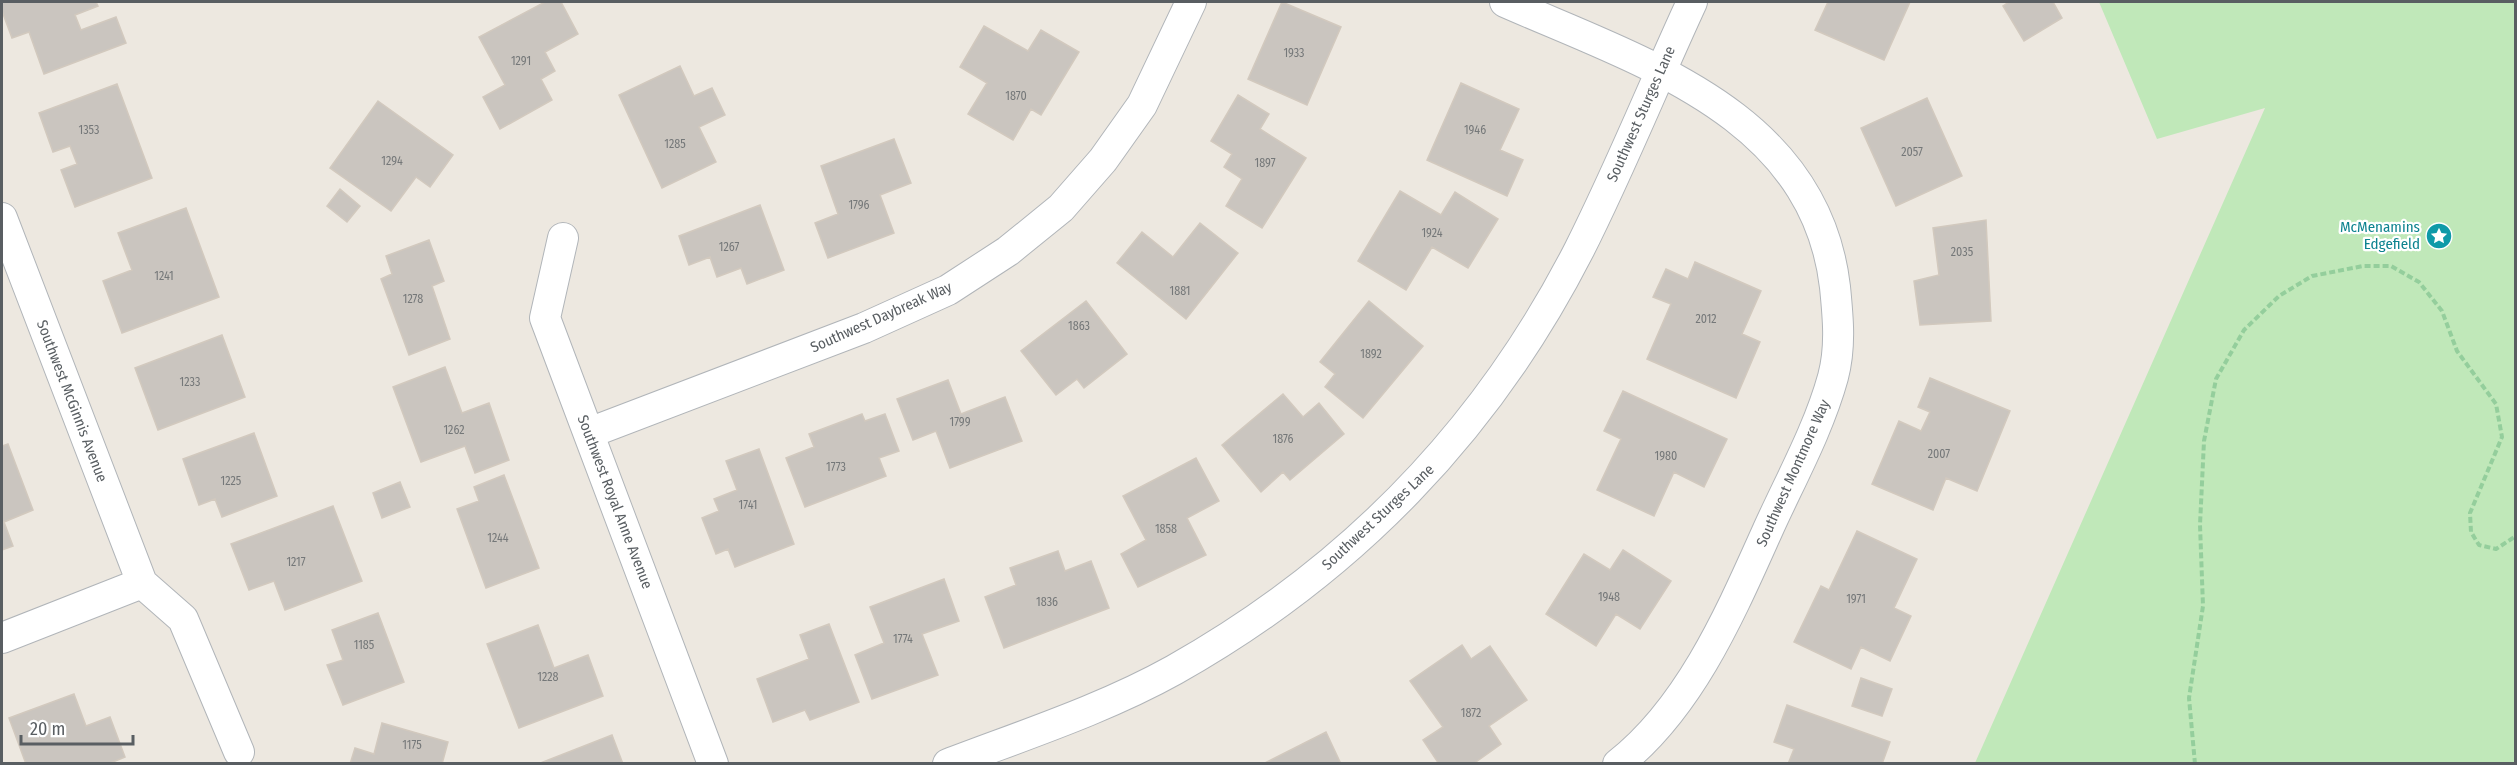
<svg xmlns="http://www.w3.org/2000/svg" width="2517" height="765" viewBox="0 0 2517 765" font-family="'Fira Sans Condensed',sans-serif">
<rect width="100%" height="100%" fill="#ede8e0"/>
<path fill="#c0e8b9" d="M2099,2H2515V763H1975L2265,108L2157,139Z"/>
<path fill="#cac5bf" stroke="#d2c9be" stroke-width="1.5" d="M2,2H96L98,6L75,15L81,30L116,17L126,43L44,74L29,32L12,38L2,11Z
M545,2H561L578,34L545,52L555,71L541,79L552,100L500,129L483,97L505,85L479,37Z
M1282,2L1341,27L1307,105L1248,79Z
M1828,2H1910L1884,60L1815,30Z
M2009,2H2053L2062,18L2024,41L2003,6Z
M984,26L1028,51L1041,30L1079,52L1041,115L1031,109L1013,140L968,114L987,83L960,67Z
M680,66L694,96L712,88L725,115L699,127L716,162L662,188L619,95Z
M1461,83L1519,109L1500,150L1523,160L1507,196L1427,160Z
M117,84L152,178L75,207L61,170L77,164L70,146L53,152L39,113Z
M1238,95L1269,114L1260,129L1306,158L1262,228L1226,206L1242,179L1224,167L1232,154L1211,141Z
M1927,98L1962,176L1896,206L1861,128Z
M378,101L453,155L430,187L416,177L391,211L330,168Z
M894,139L911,183L880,195L894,233L828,258L815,223L838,214L821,166Z
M340,189L360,206L347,222L327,206Z
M1400,191L1441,215L1455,192L1498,219L1468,268L1432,247L1406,290L1358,261Z
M760,205L784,270L747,284L741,268L717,277L710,257L689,265L679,236Z
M186,208L219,297L122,333L103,281L132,270L118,233Z
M1986,220L1991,321L1920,325L1914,281L1939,275L1933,228Z
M1200,223L1238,253L1186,319L1117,263L1142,232L1173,257Z
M429,240L444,281L432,286L450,339L409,355L381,279L392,274L386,256Z
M1695,262L1761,291L1742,334L1760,342L1736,398L1647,359L1671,304L1653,297L1666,269L1688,279Z
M1086,301L1127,354L1084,388L1077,379L1056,395L1021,351Z
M1369,301L1423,346L1363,418L1325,387L1335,374L1320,362Z
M222,335L245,397L158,430L135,368Z
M445,367L462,413L489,403L509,460L475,473L465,446L421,462L393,387Z
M1930,378L2010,411L1977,491L1946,478L1933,510L1872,484L1899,421L1921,431L1930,412L1918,407Z
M948,380L961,414L1005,397L1022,441L950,468L936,431L913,440L897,399Z
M1623,391L1727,439L1704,487L1674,472L1654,516L1597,490L1621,439L1604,431Z
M1283,394L1303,417L1319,403L1344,434L1290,480L1283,472L1261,492L1222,445Z
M862,414L865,421L885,414L899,451L879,458L886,476L805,507L786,458L814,447L809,434Z
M254,433L277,496L222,517L215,499L199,505L183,459Z
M8,444L33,510L4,522L13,546L2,550V446Z
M759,449L794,544L735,567L728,549L716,554L702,518L719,511L714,499L737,490L726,461Z
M1196,458L1219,501L1187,518L1206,555L1138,587L1121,554L1146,540L1123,496Z
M504,475L539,568L486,588L457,509L479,501L474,487Z
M400,482L410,507L382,518L373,493Z
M333,506L362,581L285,610L274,581L249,590L231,544Z
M1857,531L1917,559L1894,608L1911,616L1890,661L1861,647L1851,669L1794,642L1821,586L1829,590Z
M1623,550L1671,581L1640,629L1616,614L1596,646L1546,614L1584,554L1610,570Z
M1058,551L1065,571L1091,561L1109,608L1004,648L985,597L1016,585L1010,568Z
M944,579L959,621L922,634L938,675L872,699L855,655L884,643L870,607Z
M378,613L404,682L343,705L327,665L343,660L332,630Z
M829,624L859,702L810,720L805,710L773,722L757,679L809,659L800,635Z
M538,625L554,668L588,655L603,696L519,728L487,644Z
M1462,645L1471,659L1490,646L1527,700L1489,726L1501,744L1473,764H1439L1423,740L1443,727L1410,681Z
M1861,678L1892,689L1882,716L1852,706Z
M74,694L86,726L110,717L125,757L108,764H26L9,718Z
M1787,705L1890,742L1882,764H1788L1794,749L1774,742Z
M382,723L448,742L442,764H350L355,748L374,754Z
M1326,732L1341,764H1263Z
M612,735L623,764H538Z"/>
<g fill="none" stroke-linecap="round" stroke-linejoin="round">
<defs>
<path id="street" d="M1505,2C1641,62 1815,114 1835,287C1838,317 1841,347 1833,377C1819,428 1792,477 1770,525C1733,607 1692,706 1618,764
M2,218L142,583L183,619L239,752
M563,238L545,318L713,764
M589,433L864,328L948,290L1008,251L1061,208L1103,160L1142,105L1191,2
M2,638L142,583
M948,764C1024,735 1104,709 1174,670C1350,571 1487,430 1579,250C1620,169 1654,84 1692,2"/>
</defs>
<use href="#street" stroke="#b1b5b9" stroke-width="32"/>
<path stroke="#94ce9c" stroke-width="4" stroke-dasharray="6 3" stroke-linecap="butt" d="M2195,764L2189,698L2203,606L2200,525L2204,441L2216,379L2244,330L2279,296L2312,276L2363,266H2391L2419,282L2442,311L2457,351L2496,404L2502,437L2470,513L2471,532L2479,545L2496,549L2516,536"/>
<use href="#street" stroke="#fff" stroke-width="30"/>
</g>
<defs>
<symbol id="sight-disc" viewBox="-11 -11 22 22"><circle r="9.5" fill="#0f9aa8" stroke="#fff"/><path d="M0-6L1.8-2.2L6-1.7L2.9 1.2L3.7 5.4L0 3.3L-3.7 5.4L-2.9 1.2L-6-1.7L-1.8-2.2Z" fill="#fff"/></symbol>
</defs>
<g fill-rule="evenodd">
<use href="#sight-disc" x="2424" y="221" width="30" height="30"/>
</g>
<g text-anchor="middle" stroke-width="4.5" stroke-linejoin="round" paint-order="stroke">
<g font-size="12" fill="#757879">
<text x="1294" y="57">1933</text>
<text x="521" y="65">1291</text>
<text x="1016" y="100">1870</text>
<text x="89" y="134">1353</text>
<text x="1475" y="134">1946</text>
<text x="675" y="148">1285</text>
<text x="1912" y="156">2057</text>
<text x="392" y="165">1294</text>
<text x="1265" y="167">1897</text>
<text x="859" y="209">1796</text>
<text x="1432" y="237">1924</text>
<text x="729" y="251">1267</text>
<text x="1962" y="256">2035</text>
<text x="164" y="280">1241</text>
<text x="1180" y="295">1881</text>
<text x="413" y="303">1278</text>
<text x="1706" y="323">2012</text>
<text x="1079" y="330">1863</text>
<text x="1371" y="358">1892</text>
<text x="190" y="386">1233</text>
<text x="960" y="426">1799</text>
<text x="454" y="434">1262</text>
<text x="1283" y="443">1876</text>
<text x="1939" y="458">2007</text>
<text x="1666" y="460">1980</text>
<text x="836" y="471">1773</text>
<text x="231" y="485">1225</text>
<text x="748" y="509">1741</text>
<text x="1166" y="533">1858</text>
<text x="498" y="542">1244</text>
<text x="296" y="566">1217</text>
<text x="1609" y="601">1948</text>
<text x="1856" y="603">1971</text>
<text x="1047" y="606">1836</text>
<text x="903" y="643">1774</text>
<text x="364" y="649">1185</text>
<text x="548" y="681">1228</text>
<text x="1471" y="717">1872</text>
<text x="412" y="749">1175</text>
</g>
<g font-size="15" fill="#595e62" stroke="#fff">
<text transform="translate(1641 114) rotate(-66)" y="5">Southwest Sturges Lane</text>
<text transform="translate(881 317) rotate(-24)" y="5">Southwest Daybreak Way</text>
<text transform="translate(72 401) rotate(69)" y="5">Southwest McGinnis Avenue</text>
<text transform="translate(1793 473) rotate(-66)" y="5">Southwest Montmore Way</text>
<text transform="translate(615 502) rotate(69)" y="5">Southwest Royal Anne Avenue</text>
<text transform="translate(1378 517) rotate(-43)" y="5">Southwest Sturges Lane</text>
</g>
<g font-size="15" fill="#0d838f" stroke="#fff" text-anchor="end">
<text x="2420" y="232">McMenamins<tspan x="2420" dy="17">Edgefield</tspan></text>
</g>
</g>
<rect width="2517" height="765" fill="none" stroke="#595e62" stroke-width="6"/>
<path d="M21 735v9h112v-9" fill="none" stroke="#595e62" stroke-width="3"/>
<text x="30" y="735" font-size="18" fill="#595e62" stroke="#ffffff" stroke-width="4.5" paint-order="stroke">20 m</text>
</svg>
